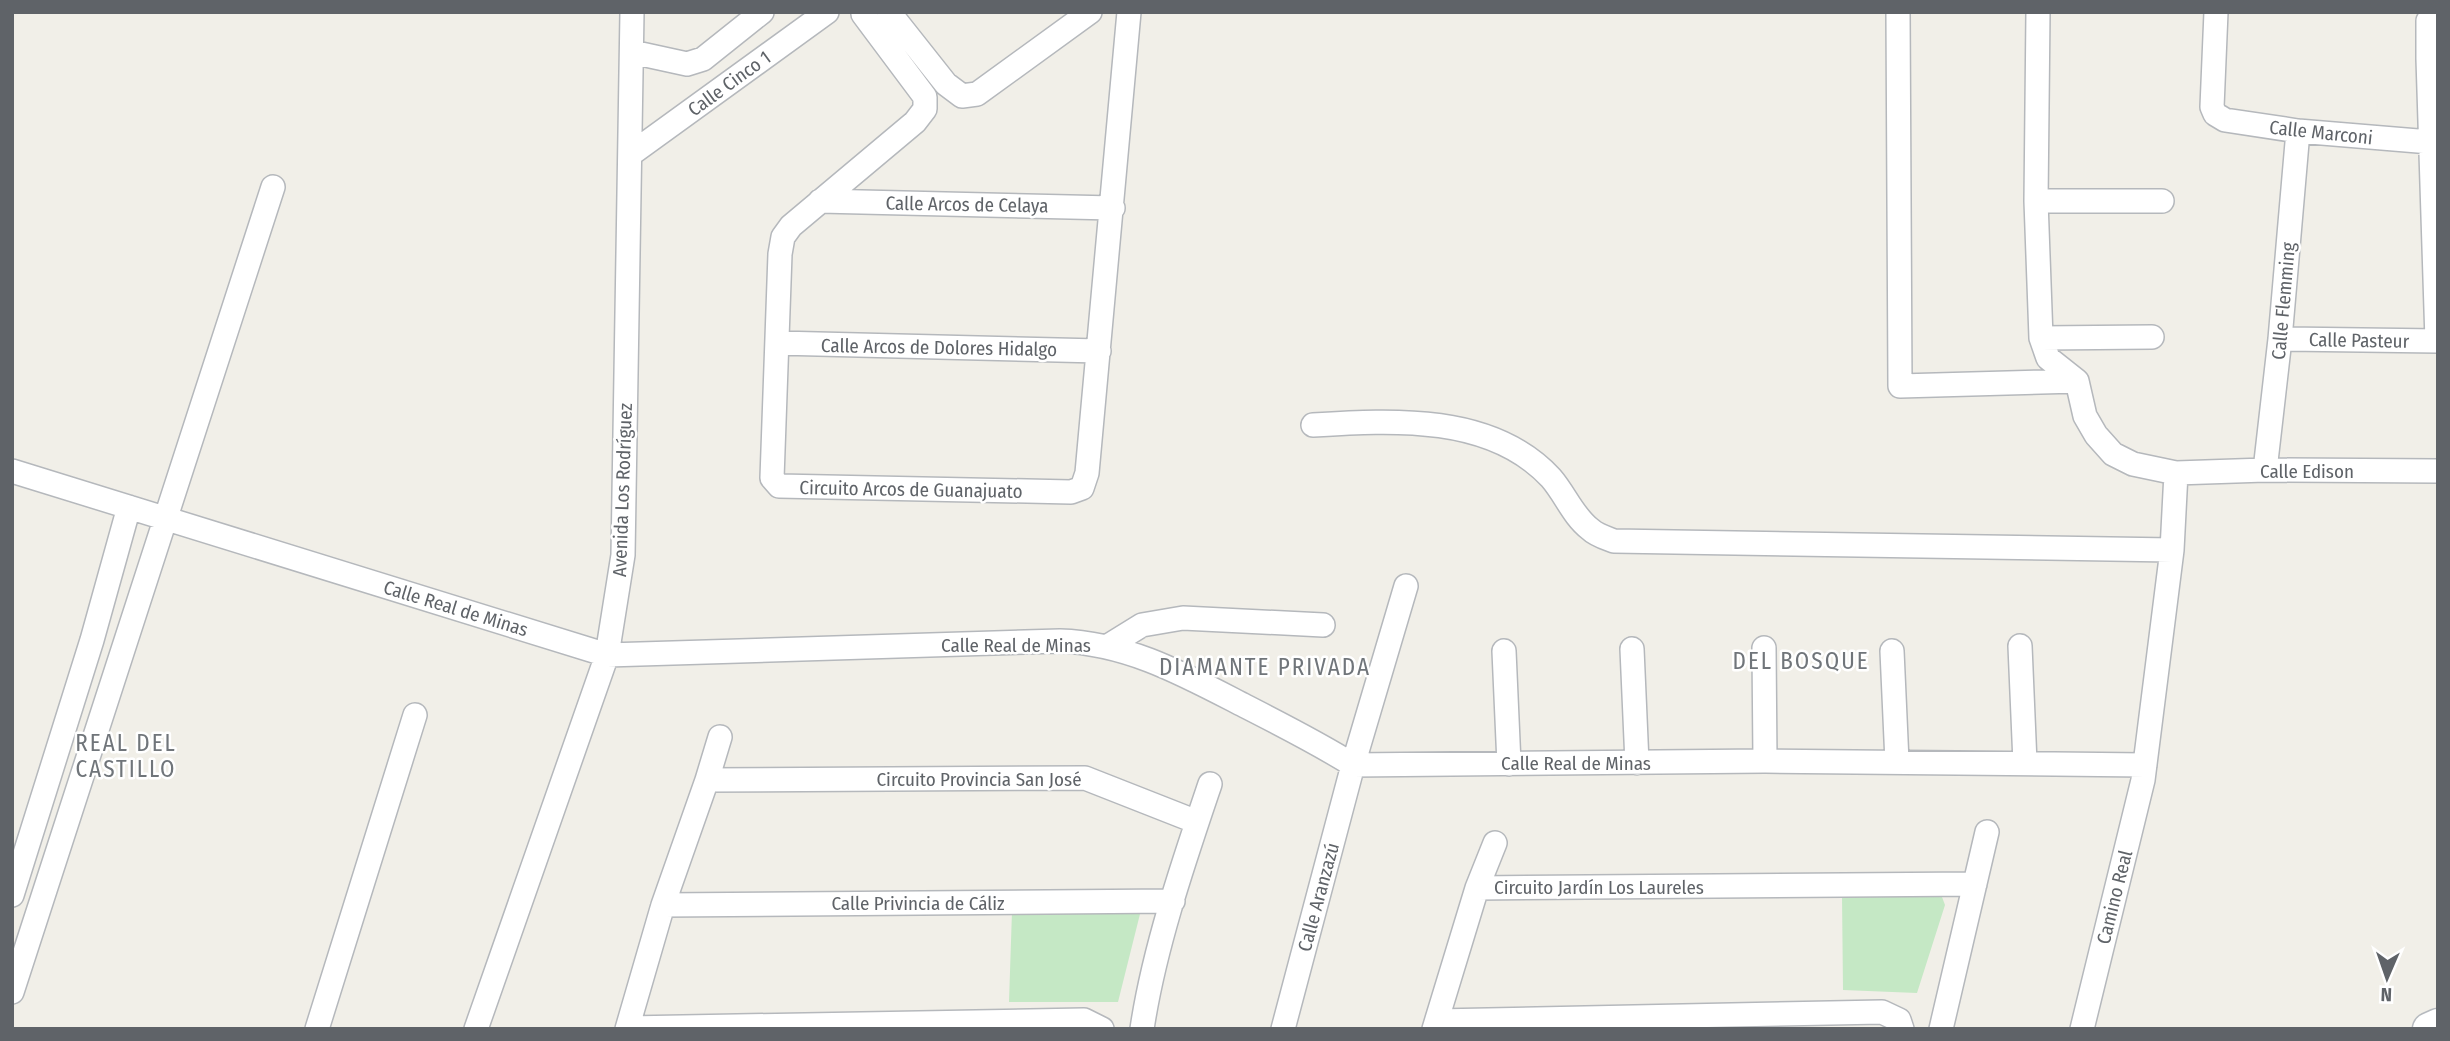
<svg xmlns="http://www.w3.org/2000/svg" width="2450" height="1041" viewBox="0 0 2450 1041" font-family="'Fira Sans Condensed',sans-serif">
<rect width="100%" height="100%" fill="#f1efe8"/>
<path fill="#c5e8c5" d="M1842,896L1942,897L1945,905L1917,993L1843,990Z
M1141,910L1118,1002H1009L1012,911Z"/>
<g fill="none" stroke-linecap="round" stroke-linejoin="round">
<defs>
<path id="street" d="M889,12L946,84L962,96L977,94L1090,12
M1898,12L1900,386L2077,381
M2038,12L2036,201L2041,338L2048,358L2077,381L2085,416L2096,435L2113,454L2133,464L2176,473L2265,470L2438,471
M2216,12L2212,107L2215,114L2225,120L2298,131L2430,142
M863,14L925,97V109L915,122L791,226L783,237L780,254L772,478L779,486L1071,492L1082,488L1087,473L1129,12
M632,52L687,64L703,59L762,12
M631,154L827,12
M820,201L1113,208
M2036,201H2162
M2041,338L2152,337
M2280,339L2438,341
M2437,341L2428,59V21L2438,22
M778,343L1099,351
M1313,425C1393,420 1492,414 1551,478C1565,494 1573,516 1590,529C1596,535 1606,538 1614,541L2172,550
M2265,470L2280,339L2298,131
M12,471L607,655L1060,641C1128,643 1185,675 1245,706C1282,725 1318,743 1353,765L1765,761L2145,765
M1108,646L1142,625L1183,618L1323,625
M2020,646L2025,763
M1764,648L1765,761
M1632,649L1637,763
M1504,651L1509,764
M1892,651L1897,762
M707,780L1085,778L1197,822
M1477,888L1975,884
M12,895L92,640L129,507
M663,905L1173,901
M12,992L273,187
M1437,1021L1882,1012L1899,1020L1902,1029
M628,1028L1084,1020L1102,1029
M317,1029L415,715
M476,1029L607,655L623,555L632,12
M627,1029L663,905L707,780L720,737
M1142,1029C1154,948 1184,861 1210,784
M1283,1029L1353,765L1406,586
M1434,1029L1477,888L1495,843
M1941,1029L1987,832
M2082,1029L2143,780L2172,550L2176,473"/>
<path id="secondary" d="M2429,1029L2438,1025"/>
</defs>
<use href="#street" stroke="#b5b8bc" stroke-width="26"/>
<use href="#secondary" stroke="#b6babf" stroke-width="35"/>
<use href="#street" stroke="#fff" stroke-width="23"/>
<use href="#secondary" stroke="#fff" stroke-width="32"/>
</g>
<g text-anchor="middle" stroke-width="5" stroke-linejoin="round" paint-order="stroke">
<g font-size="19" fill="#5f6368" stroke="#fff">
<text transform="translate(729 83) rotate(-36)" y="7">Calle Cinco 1</text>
<text transform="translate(2321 132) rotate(6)" y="7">Calle Marconi</text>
<text transform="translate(967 204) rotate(1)" y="7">Calle Arcos de Celaya</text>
<text transform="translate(2283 301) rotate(-85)" y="7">Calle Flemming</text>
<text transform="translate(2359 340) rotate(1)" y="7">Calle Pasteur</text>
<text transform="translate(939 347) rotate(1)" y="7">Calle Arcos de Dolores Hidalgo</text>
<text x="2307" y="478">Calle Edison</text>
<text transform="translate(911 489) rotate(1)" y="7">Circuito Arcos de Guanajuato</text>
<text transform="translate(622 490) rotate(-88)" y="7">Avenida Los Rodríguez</text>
<text transform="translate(456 608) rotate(17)" y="7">Calle Real de Minas</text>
<text x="1016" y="652">Calle Real de Minas</text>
<text x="1576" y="770">Calle Real de Minas</text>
<text x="979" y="786">Circuito Provincia San José</text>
<text x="1599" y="894">Circuito Jardín Los Laureles</text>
<text transform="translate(1318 897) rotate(-75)" y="7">Calle Aranzazú</text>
<text transform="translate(2114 897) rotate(-76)" y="7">Camino Real</text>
<text x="918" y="910">Calle Privincia de Cáliz</text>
</g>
<g font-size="23" letter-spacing="2" fill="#70757a" stroke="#fff">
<text x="1801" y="669">DEL BOSQUE</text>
<text x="1265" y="675">DIAMANTE PRIVADA</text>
<text x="126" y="751">REAL DEL<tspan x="126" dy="26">CASTILLO</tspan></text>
</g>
</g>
<rect width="2450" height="1041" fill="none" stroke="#5f6368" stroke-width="28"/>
<g transform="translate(2387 978) rotate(182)" stroke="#ffffff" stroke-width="5" paint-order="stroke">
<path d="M0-5L12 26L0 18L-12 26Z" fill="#5f6368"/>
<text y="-10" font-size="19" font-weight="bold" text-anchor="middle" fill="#5f6368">N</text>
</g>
</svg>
